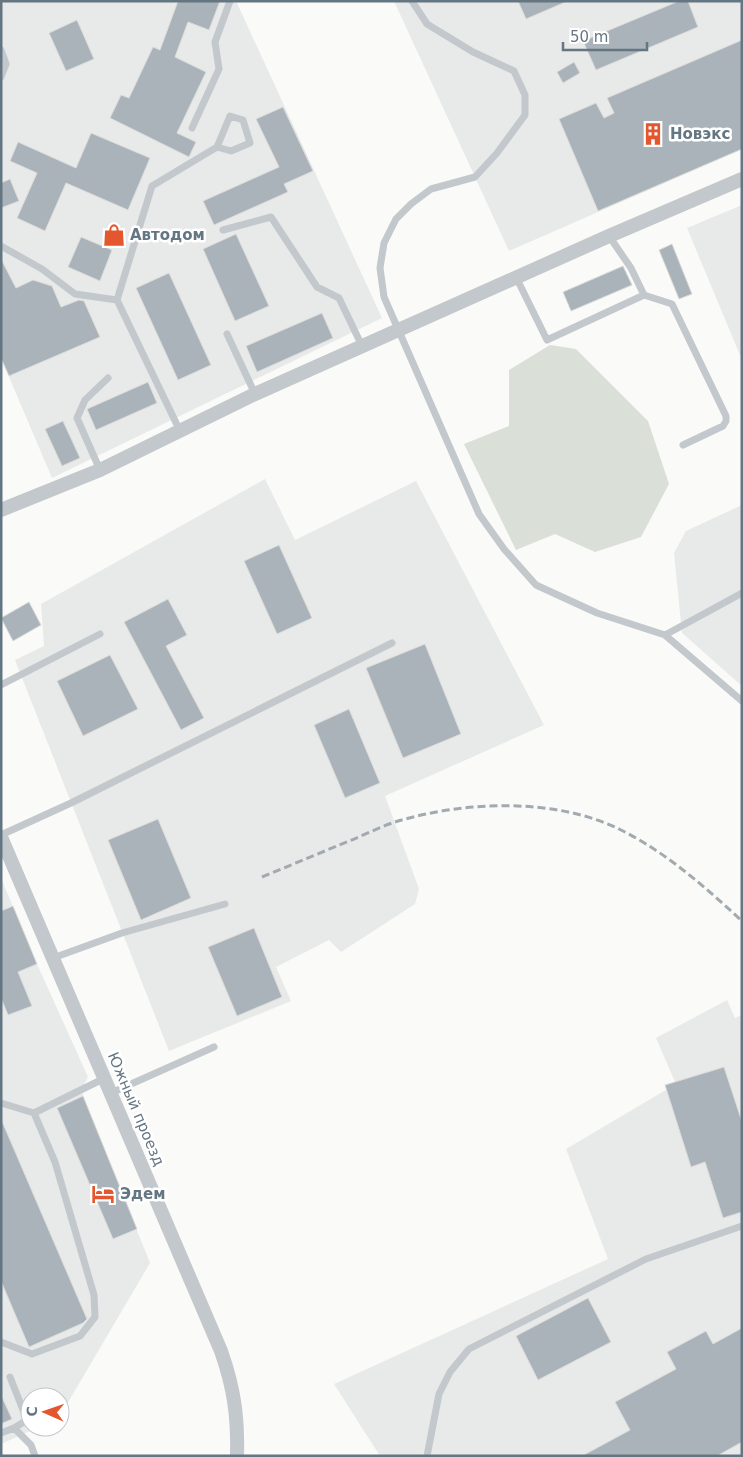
<svg xmlns="http://www.w3.org/2000/svg" width="743" height="1457" viewBox="0 0 743 1457" font-family="'DejaVu Sans',sans-serif">
<rect width="100%" height="100%" fill="#fafaf8"/>
<path fill="#e8e9e9" d="M1,1H236L382,318L52,478L1,358Z
M394,1H742V149L509,251Z
M742,205V360L687,228Z
M265,479L295,540L416,481L544,725L385,796L419,889L415,904L341,952L329,940L276,967L291,1001L169,1051L15,660L44,646L41,604Z
M742,505V686L682,633L674,553L686,531Z
M1,878L37,964L88,1077L81,1090L150,1263L60,1416V1397H30V1427H39L1,1444Z
M727,1000L735,1018L742,1015V1456H380L334,1384L608,1259L566,1149L676,1084L656,1038Z"/>
<path fill="#dadfd7" d="M550,345L576,349L648,421L669,484L641,537L595,552L555,534L516,550L464,444L509,426V370Z"/>
<path fill="#aab3b9" stroke="#dcdcda" d="M178,1H220L209,30L188,22L175,57L206,72L177,133L196,142L189,157L110,118L121,95L129,98L153,47L160,50Z
M518,1H568L526,19Z
M679,1H688L698,27L596,70L583,41Z
M77,20L94,59L66,71L49,33Z
M742,40V149L598,211L559,119L596,103L604,118L614,113L607,98Z
M574,62L580,73L563,83L557,72Z
M283,107L313,171L284,184L288,192L214,225L203,201L279,167L256,119Z
M91,133L150,158L128,210L66,183L45,231L17,218L37,173L10,161L18,142L76,168Z
M10,179L19,201L1,208V183Z
M236,234L269,306L235,321L203,249Z
M81,237L112,250L100,281L68,267Z
M672,244L692,294L679,299L659,250Z
M1,259L16,288L33,280L52,286L61,307L79,300L84,301L100,337L9,376L1,358Z
M623,266L632,285L571,311L563,292Z
M169,273L211,365L178,380L136,288Z
M322,313L333,338L257,372L246,346Z
M148,382L157,403L96,430L87,409Z
M63,421L80,458L62,466L45,429Z
M279,545L312,618L277,634L244,561Z
M168,599L187,635L166,646L204,718L181,730L124,622Z
M29,602L41,625L13,641L1,618Z
M425,644L461,734L403,758L366,668Z
M110,655L138,709L83,736L57,681Z
M349,709L380,783L345,798L314,725Z
M158,819L191,898L141,920L108,840Z
M13,906L37,964L18,972L32,1006L8,1015L1,998V911Z
M254,928L282,997L237,1016L208,947Z
M724,1067L742,1122V1212L723,1218L705,1162L691,1167L665,1085Z
M83,1096L137,1229L113,1239L57,1108Z
M1,1119L87,1319L83,1323L29,1347L1,1281Z
M588,1298L611,1342L538,1380L516,1336Z
M742,1328V1442L717,1456H582L630,1430L615,1402L676,1369L667,1352L706,1331L713,1344Z
M1,1395L12,1419L1,1424Z"/>
<g fill="none" stroke-linecap="round" stroke-linejoin="round">
<path stroke="#c3c8cc" stroke-width="7" d="M412,1L427,24L473,52L514,71L525,95V115L497,153L475,177L431,189L411,204L396,219L384,243L380,268L384,297L479,514L504,549L536,585L597,613L665,635L742,701
M1,50L6,64L1,77
M192,128L219,69L215,42L230,1
M223,230L271,217L317,287L339,298L362,346
M1,246L42,269L75,294L117,300
M516,277L547,340L644,295L631,268L609,236
M644,295L672,304L726,416V421L723,426L683,445
M227,334L255,394
M179,429L117,300L152,186L217,147L230,116L243,120L250,143L231,151L217,147
M100,470L77,418L85,400L108,378
M665,635L742,593
M1,685L100,634
M1,835L71,803L392,643
M53,958L122,933L225,904
M111,1093L214,1047
M1,1103L34,1113
M1,1342L32,1354L80,1336L95,1317L94,1295L55,1162L34,1113L105,1078
M10,1377L27,1420L14,1428
M1,1433L14,1428L31,1445L35,1456
M427,1456L439,1394L450,1372L469,1349L646,1259L742,1226"/>
<path stroke="#c3c8cc" stroke-width="14" d="M1,510L100,470L255,394L609,236L742,179
M1,837L221,1351C234,1388 238,1416 237,1456"/>
<path stroke="#a2aab0" stroke-width="3" stroke-dasharray="8 4" stroke-linecap="butt" d="M262,877C291,865 320,853 349,841C364,835 380,827 395,822C464,801 555,797 621,830C667,853 705,887 742,921"/>
</g>
<defs>
<symbol id="building-bare" viewBox="-9 -9 18 18"><path d="M-4-6H4V6H1V3H-1V6H-4ZM-2.5-4.3h1.7v1.8h-1.7ZM.8-4.3h1.7v1.8H.8ZM-2.5-1h1.7V.8h-1.7ZM.8-1h1.7V.8H.8Z" fill="#e4572e" stroke="#fff" stroke-width="2.5" paint-order="stroke"/></symbol>
<symbol id="shop-bare" viewBox="-9 -9 18 18"><path d="M-5-2.5h2.3a2.7 3.5 0 0 1 5.4 0H5L5.5 6h-11ZM-1.5-2.5h3a1.5 2.3 0 0 0-3 0Z" fill="#e4572e" stroke="#fff" stroke-width="2.5" paint-order="stroke"/></symbol>
<symbol id="hotel-bare" viewBox="-9 -9 18 18"><path d="M-6-4.5h1.5V1H6V5H4.5V3h-9V5H-6ZM-4 0a1.8 1.8 0 1 1 3.6 0ZM.5 0V-2.5h3Q6-2.5 6 0Z" fill="#e4572e" stroke="#fff" stroke-width="2.5" paint-order="stroke"/></symbol>
</defs>
<g fill-rule="evenodd">
<use href="#building-bare" x="637" y="118" width="32" height="32"/>
<use href="#shop-bare" x="98" y="219" width="32" height="32"/>
<use href="#hotel-bare" x="87" y="1178" width="32" height="32"/>
</g>
<g text-anchor="middle" stroke-width="5" stroke-linejoin="round" paint-order="stroke">
<g font-size="15" font-weight="bold" fill="#657683" stroke="#fff" text-anchor="start">
<text x="670" y="139">Новэкс</text>
<text x="130" y="240">Автодом</text>
<text x="120" y="1199">Эдем</text>
</g>
<g font-size="15" fill="#657683" stroke="#fff">
<text transform="translate(136 1109) rotate(67)" y="5">Южный проезд</text>
</g>
</g>
<rect width="743" height="1457" fill="none" stroke="#657683" stroke-width="5"/>
<g transform="translate(45 1412) rotate(272)"><circle r="24" fill="#ffffff" stroke="#c1c8cd"/>
<path d="M0-4L9 19L0 12L-9 19Z" fill="#e4572e"/>
<text y="-8" font-size="14" font-weight="bold" text-anchor="middle" fill="#657683">С</text>
</g>
<path d="M563 42v8h84v-8" fill="none" stroke="#657683" stroke-width="2.5"/>
<text x="570" y="42" font-size="15" fill="#657683" stroke="#ffffff" stroke-width="4" paint-order="stroke">50 m</text>
</svg>
